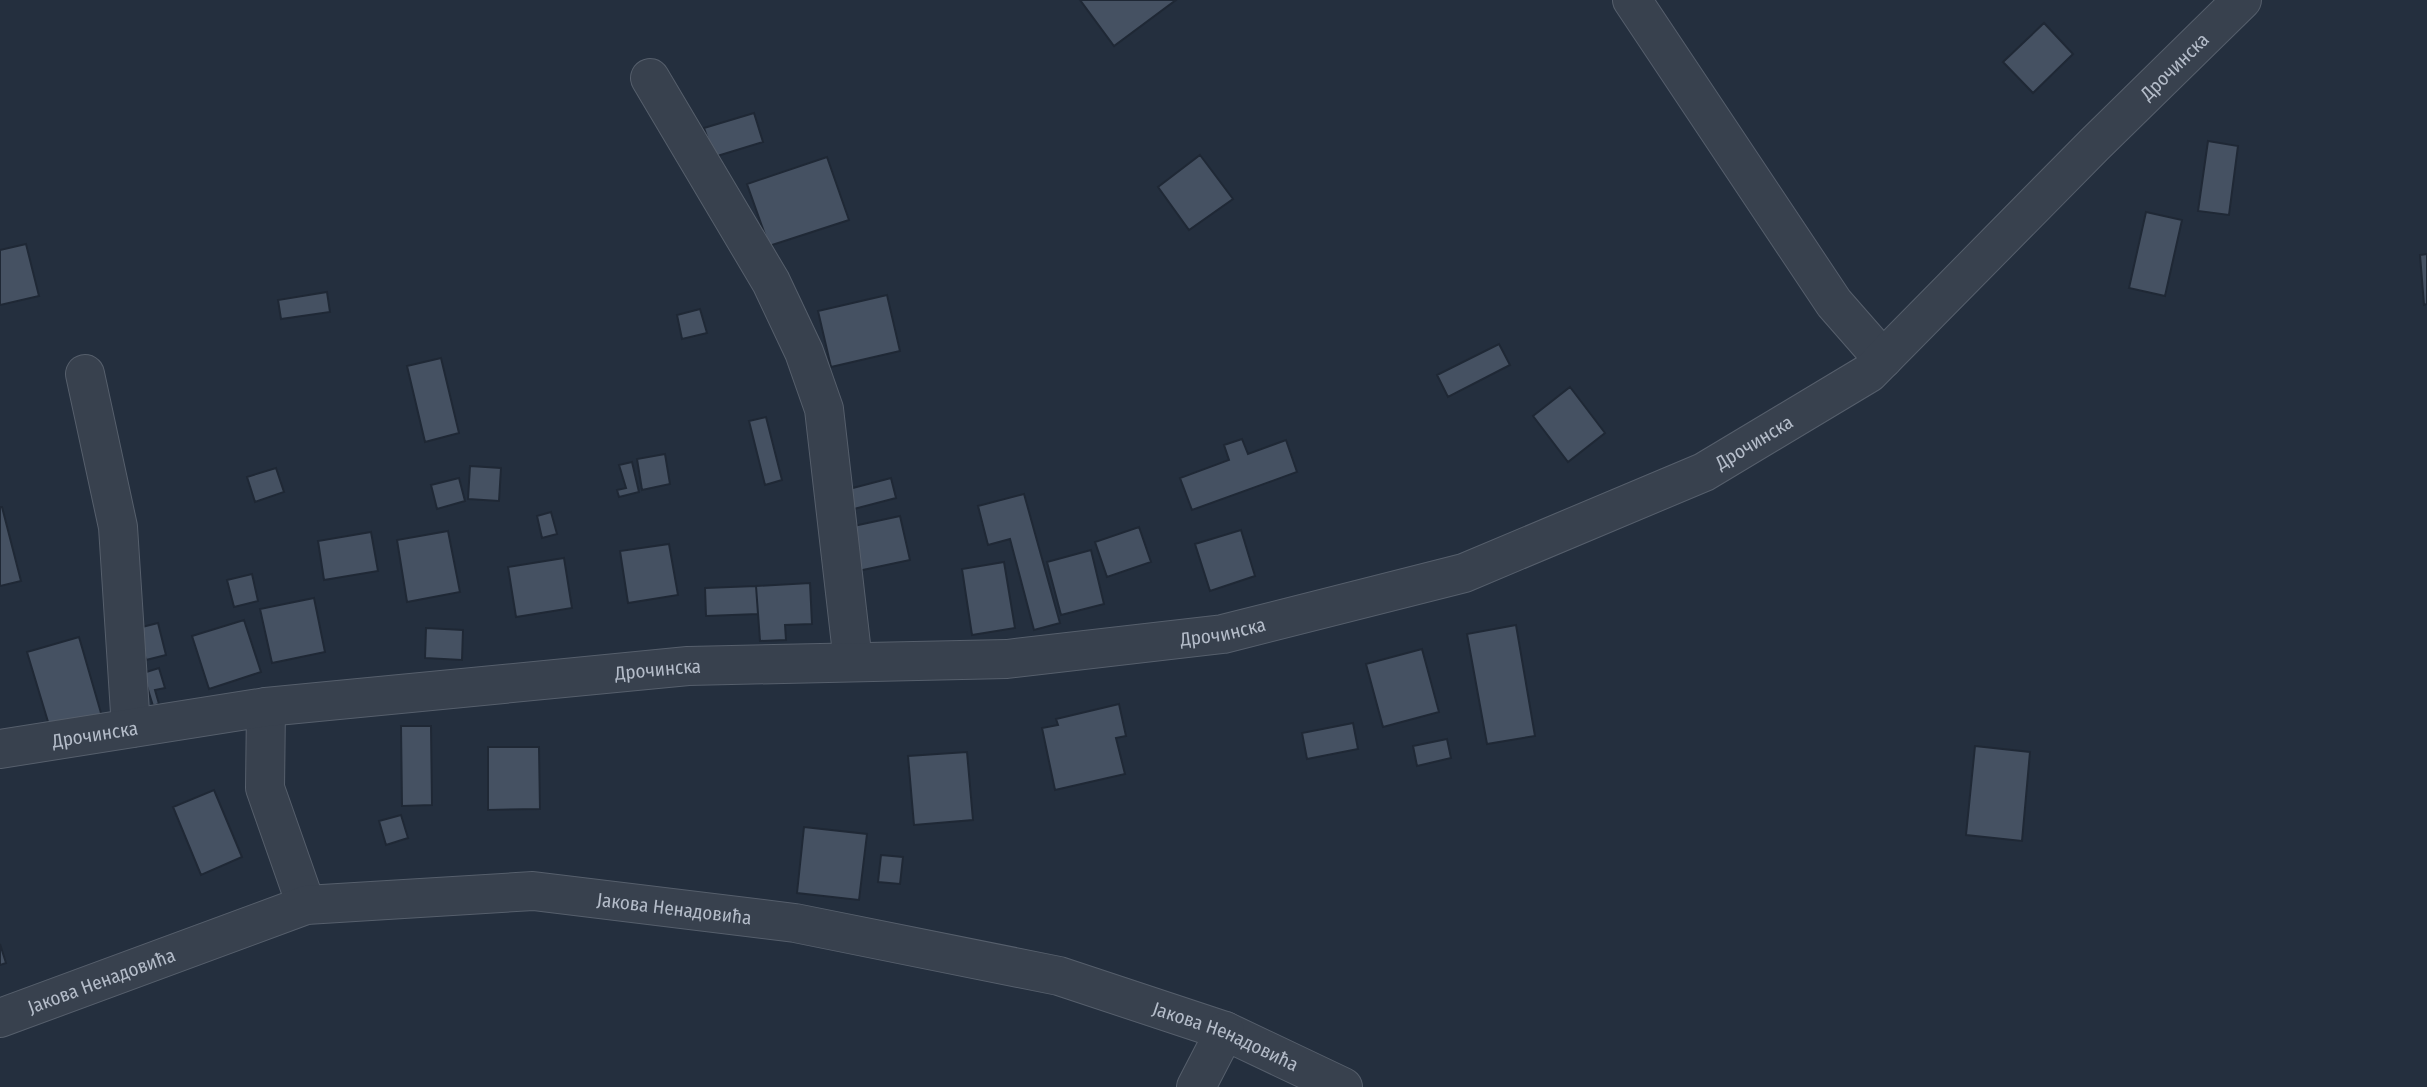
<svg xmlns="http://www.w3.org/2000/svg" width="2427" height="1087" viewBox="0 0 2427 1087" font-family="'Fira Sans Condensed',sans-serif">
<rect width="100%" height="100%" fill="#242f3e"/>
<path fill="#455162" stroke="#1f2835" stroke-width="2" d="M1080,0H1176L1114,46Z
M2044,23L2073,54L2033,93L2003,62Z
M754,113L763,142L714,157L704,128Z
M2208,141L2238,146L2229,215L2198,211Z
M1200,155L1233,199L1189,230L1158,187Z
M827,157L849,220L769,246L747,184Z
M2146,212L2182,220L2165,296L2129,288Z
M26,244L39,296L0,305V250Z
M2427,254V304L2424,305L2420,255Z
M327,292L330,312L281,319L278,300Z
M887,295L900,351L831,367L818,311Z
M700,309L707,333L682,339L677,315Z
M1499,344L1510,365L1448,397L1437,375Z
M441,358L459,433L425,442L407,366Z
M1570,387L1605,433L1568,462L1533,416Z
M766,417L782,480L765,485L749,421Z
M1242,439L1248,454L1286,440L1297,472L1192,510L1180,478L1229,460L1224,445Z
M665,454L670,484L642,490L637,459Z
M632,462L639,492L619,497L617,490L626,488L619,465Z
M470,466L501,468L499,501L468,499Z
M276,468L284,492L255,502L247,477Z
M459,478L465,501L437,509L431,485Z
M891,478L896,498L854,509L849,489Z
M1024,494L1060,623L1034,630L1010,539L988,545L978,506Z
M0,507H2L21,581L0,586Z
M551,512L557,534L542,538L537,516Z
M900,516L910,560L858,571L849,527Z
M1139,527L1151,562L1107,577L1095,542Z
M1241,530L1255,576L1210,591L1195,544Z
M448,531L460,592L407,602L397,540Z
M371,532L378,571L324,580L318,541Z
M669,544L678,595L628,603L620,551Z
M1091,550L1104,604L1061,615L1047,562Z
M564,558L572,608L516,617L508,567Z
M1004,562L1015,628L972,635L962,569Z
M252,574L258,601L234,607L227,580Z
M810,583L812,624L785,625L786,640L760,641L756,586Z
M756,586L758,614L706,616L705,588Z
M314,598L325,652L272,663L260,609Z
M244,620L261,672L209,689L192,636Z
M158,623L166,655L146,660L138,628Z
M1516,625L1535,736L1487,744L1467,634Z
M426,628L463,630L462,660L425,658Z
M79,637L103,720L52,735L27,652Z
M1422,649L1439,712L1383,727L1366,664Z
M159,668L165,688L155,690L159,704L153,706L143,673Z
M1119,704L1126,736L1116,738L1125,774L1055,790L1042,728L1058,725L1056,719Z
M1353,723L1358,749L1307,759L1302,733Z
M401,726H431L432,805L402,806Z
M1447,739L1451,758L1417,766L1413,746Z
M1975,746L2030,752L2022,841L1966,835Z
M488,747H539L540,809L488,810Z
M967,752L973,820L914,825L908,756Z
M214,790L242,857L201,875L173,807Z
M401,815L408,838L386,845L379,821Z
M804,827L867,834L859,900L797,893Z
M881,855L903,857L900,884L878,882Z
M0,944L6,963L0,965Z"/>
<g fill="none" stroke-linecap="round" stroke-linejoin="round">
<defs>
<g id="minor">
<path d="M1632,0L1834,303L1883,359"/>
<path d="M650,78L771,282L804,352L824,409L853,662"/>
<path d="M85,374L118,527L131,728"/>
<path d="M266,707L265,788L306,905"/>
<path id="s1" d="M0,749L266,707L688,666L1007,659L1223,634L1464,573L1704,472L1869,373L2094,145L2242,0"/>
<path id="s2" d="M0,1018L306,905L533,891L795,923L1059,976L1225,1031L1343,1087"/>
<path d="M1196,1087L1225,1031"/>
</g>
</defs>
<use href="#minor" stroke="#565f6c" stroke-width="40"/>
<use href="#minor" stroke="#38414e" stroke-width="38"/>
</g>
<g text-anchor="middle" stroke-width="6" stroke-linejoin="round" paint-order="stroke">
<g font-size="19" fill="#b4bcc9" stroke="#1d2633">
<text dy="7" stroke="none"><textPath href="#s1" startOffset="2364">Дрочинска</textPath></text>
<text dy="7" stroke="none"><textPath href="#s1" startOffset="1797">Дрочинска</textPath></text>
<text dy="7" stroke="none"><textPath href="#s1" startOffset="1230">Дрочинска</textPath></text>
<text dy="7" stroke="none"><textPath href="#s1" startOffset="663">Дрочинска</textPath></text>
<text dy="7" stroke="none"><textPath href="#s1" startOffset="96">Дрочинска</textPath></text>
<text dy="7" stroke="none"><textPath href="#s2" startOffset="696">Јакова Ненадовића</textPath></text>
<text dy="7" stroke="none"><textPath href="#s2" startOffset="108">Јакова Ненадовића</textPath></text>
<text dy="7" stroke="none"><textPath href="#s2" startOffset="1264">Јакова Ненадовића</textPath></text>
</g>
</g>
</svg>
